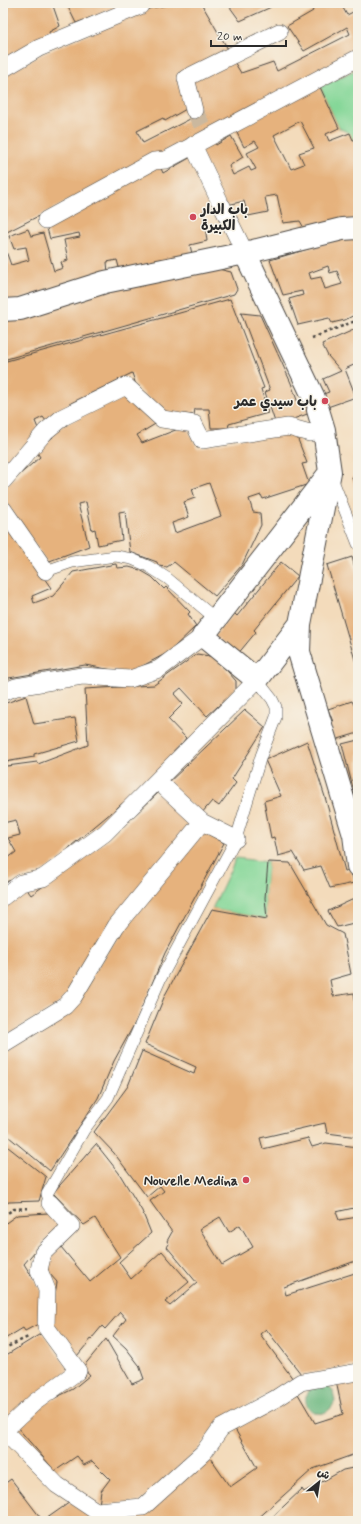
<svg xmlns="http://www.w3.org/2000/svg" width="361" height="1524" viewBox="0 0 361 1524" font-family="Mynerve,'Playpen Sans Arabic',sans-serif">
<rect width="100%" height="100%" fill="#f7f3e8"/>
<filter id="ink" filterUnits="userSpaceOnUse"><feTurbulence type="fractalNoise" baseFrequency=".025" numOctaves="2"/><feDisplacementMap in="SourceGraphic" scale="8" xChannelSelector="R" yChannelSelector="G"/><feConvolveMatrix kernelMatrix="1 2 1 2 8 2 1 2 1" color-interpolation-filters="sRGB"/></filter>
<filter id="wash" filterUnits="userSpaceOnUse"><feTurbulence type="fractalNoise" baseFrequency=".012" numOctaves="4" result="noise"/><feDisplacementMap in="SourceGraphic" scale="16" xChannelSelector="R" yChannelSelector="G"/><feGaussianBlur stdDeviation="0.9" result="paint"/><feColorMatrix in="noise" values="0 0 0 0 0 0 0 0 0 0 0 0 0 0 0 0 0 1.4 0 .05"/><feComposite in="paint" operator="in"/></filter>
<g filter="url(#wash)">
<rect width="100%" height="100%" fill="#f3dbbb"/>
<path fill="#85d798" stroke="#588162" d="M357,69L358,88L357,89L358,91V139L353,140L349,133L339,128L320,87Z
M236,858L268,862L265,898L267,919L212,909Z"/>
<path fill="#6cb880" stroke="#4c7256" d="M326,1385L333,1391L335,1401C325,1426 296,1409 309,1389Z"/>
<g id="blocks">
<path fill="#e6b27d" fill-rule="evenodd" d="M3,3H52L60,26L49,32L50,36L3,60Z
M66,3H129L76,23Z
M180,3H201L229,51L181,75L188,108L165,121L163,118L137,131L143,143L190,119L188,115L198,111L191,79L233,60L241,73L273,62L277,71L350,34L347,27L304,51L287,26L313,11L310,4L312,3H351L343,8L347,15L357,10L352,3H358V52L198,135L3,234V76L43,54L151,8Z
M227,3H277L269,8L240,21Z
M320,87L339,128L326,134L329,141L350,133L353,140L358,139V218L304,228L300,221L283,223L277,195L265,197L268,212L248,216L244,201L203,211L207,241L190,245L192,254L120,271L117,260L107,262L108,273L3,304V243L11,265L29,260L26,247L14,249L9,236L28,229L31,236L43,233L54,271L63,268L61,262L68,260L64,240L80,237L79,233L50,239L46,225L159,164L163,173L193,156L199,149L213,140L216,145L231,136L243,157L229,166L233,175L249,167L251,171L256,169L247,153L259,147L255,141L244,147L235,129ZM300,121L314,148L299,153L304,164L291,169L274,135Z
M349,237H358V313L345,320L332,323L329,318L298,325L289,299L303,295L302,291L283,295L270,260ZM328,266L330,273L337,271L342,284L325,289L321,277L311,279L309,273Z
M210,267L231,272L237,289L234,294L3,360V320L91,292Z
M230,299L264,388L261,389L268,413L229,424L228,428H211L209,409H195L194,415L162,412L136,385L132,373L71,403L46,421L43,417L35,421L39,431L3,472V362Z
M241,313L260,315L291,383L298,403L329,392L323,379L341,371L328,356L322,344L358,328V363L345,369L356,397L276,425L265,392L270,390Z
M125,393L157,423L137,435L142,443L186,426L197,448L286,430L297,437L307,463L302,464L309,484L263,499L261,495L249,499L253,512L260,513L261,525L242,565L215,596L174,562L167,567L158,566L157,562L130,552L125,511L119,512L122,540L98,545L95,529L92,530L86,502L78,504L89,546L47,562L3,498V489L40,457L36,451L53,437L50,433ZM209,483L221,516L175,533L172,523L189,517L184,502L195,498L192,489Z
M358,458V497L352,477L357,476L353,459Z
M3,519L51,588L32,596L34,603L53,596L73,572L116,564L117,568L129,567L140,570L152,577L164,589L166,587L190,612L188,614L196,626L169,652L129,673L85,665L3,679Z
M352,557L358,579V670L327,565Z
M281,562L298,576L254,630L256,632L237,655L215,636L234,613L237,616Z
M197,654L215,657L236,681V690L207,716L181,688L174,694L183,704L168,719L186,738L159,773L71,846L60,859L41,872L8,881L3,884V862L16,852L8,838L20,835L16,820L3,823V704L26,696L34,724L75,718L79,741L34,754V757L5,762L7,766L37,762L38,764L88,745L85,689L154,685Z
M352,701L354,705L358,704V733L335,740L329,724L333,722L328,709Z
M245,710L265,727L232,779L236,783L219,806L212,801L201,814L167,784Z
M358,740V804H357L342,744Z
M307,741L325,797L345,871L351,870L354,883L330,888L321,866L304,870L293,852L278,856L274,837L271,838L264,801L281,796L265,760Z
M160,791L194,824L70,993L55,1006L3,1037V905L25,887L31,895L112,837Z
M203,831L224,843L165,953L136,1021L114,1061L98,1098L50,1171L3,1132V1050L67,1011L124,929Z
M268,862L290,863L326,925L343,934L351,974L330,980L333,996L354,993L358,1019V1137L327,1133L325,1123L260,1138L263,1149L308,1138L312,1147L326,1143L358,1147V1207L336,1212L339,1220L358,1217V1260L284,1287L286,1295L358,1272V1365L301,1374L266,1329L260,1334L293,1379L218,1422L197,1451L140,1502L99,1505L101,1491L110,1479L92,1461L84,1465L77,1456L55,1471L17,1427L39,1406L73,1389L90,1375L83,1367L106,1339L132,1384L144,1379L139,1365L126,1348L113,1336L126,1319L120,1312L105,1329L102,1326L77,1356L50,1326L57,1282L49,1273L47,1267L49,1258L61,1247L90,1282L120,1257L95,1218L84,1225L53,1193L96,1144L119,1173L142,1211L151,1233L119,1262L131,1279L162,1251L189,1282L165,1302L170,1306L197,1283L167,1247L169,1244L167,1241L172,1232L150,1201L164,1191L160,1186L147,1197L114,1153L94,1132L128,1086L142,1051L194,1074L196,1067L145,1044L165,995L212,909L267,919L265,898ZM220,1217L229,1232L240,1225L253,1247L222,1265L200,1229Z
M356,898L358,922L337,927L328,911Z
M3,1143L46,1177L39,1201L9,1202L3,1204Z
M48,1213L62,1224L42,1243L24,1264L43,1294L42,1322L25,1331L23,1328L3,1340V1225L17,1215Z
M42,1333L69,1370L3,1426V1357Z
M358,1378V1453L313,1469L255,1521H104L101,1516L144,1512L208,1455L230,1487L257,1468L235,1429L298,1394L315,1423L343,1414L336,1381Z
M358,1467V1521H268L302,1489L304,1492L343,1470Z
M11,1479L43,1521H4L3,1485Z
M73,1500L98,1521H43Z"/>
</g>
</g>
<g filter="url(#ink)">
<use href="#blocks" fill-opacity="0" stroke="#494541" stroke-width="1"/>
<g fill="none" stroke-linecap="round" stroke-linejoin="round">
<path stroke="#cbb89e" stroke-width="17" stroke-dasharray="17 8" stroke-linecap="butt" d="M194,110L208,137"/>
<defs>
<path id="service" d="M332,478L358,544
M46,571L72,562L116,556L132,559L148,566L167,578L216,619
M50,1203L47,1194L84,1130L108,1098L160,980L236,839L261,756L276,717V707L272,699L257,680"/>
<path id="pedestrian" d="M3,69L39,48L140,6
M194,110L186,78L279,32
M193,145L219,200
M222,206L245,253
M46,220L154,161L166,160L358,58
M3,481L46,431L63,417L126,386L162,419L194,424L202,440L288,427L310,433L324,430
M3,509L46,571
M3,692L16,687L82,676L130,679L159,669L203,636
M158,781L202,822L236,839
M3,897L21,883L43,878L105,833L257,680
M3,1044L65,1006L74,996L116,926L202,822
M50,1203L71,1226L43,1253L39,1270L47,1290L46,1327L78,1371L35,1402L7,1428L5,1432L57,1485L96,1511L143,1507L204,1452L221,1428L275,1399L301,1382L358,1372"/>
<path id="minor" d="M245,253L314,398
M3,310L20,309L105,282L245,253L342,229L358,228
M318,410L324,430L330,472L300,624L299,652L354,835L358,866
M300,624L257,680L203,636L328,475"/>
</defs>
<use href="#service" stroke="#494541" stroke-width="12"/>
<use href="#pedestrian" stroke="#494541" stroke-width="18"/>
<use href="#minor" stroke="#494541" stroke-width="24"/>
<path stroke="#494541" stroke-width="2.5" stroke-dasharray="3 3" stroke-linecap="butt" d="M312,338L358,320
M3,1216L14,1209L30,1208
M3,1349L28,1337"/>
<use href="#service" stroke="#fff" stroke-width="11"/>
<use href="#pedestrian" stroke="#fff" stroke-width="17"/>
<use href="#minor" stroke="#fff" stroke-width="22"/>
</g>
</g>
<g fill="#d1495b" stroke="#f7f3e8" stroke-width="1.5">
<circle cx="193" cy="217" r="4"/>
<circle cx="325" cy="401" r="4"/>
<circle cx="246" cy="1180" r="4"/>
</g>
<g text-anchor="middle" stroke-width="3" stroke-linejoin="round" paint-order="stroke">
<g font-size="14" font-weight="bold" fill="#2b2b2b" stroke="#f7f3e8" text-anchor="end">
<text x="201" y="214" text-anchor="start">باب الدار<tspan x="201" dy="16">الكبيرة</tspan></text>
<text x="317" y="406">باب سيدي عمر</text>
<text x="238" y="1185">Nouvelle Medina</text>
</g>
</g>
<rect width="361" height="1524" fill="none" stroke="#f7f3e8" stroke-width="16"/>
<g transform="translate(319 1482) rotate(30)" stroke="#f7f3e8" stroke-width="3" paint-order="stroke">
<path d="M0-3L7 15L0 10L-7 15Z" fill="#2b2b2b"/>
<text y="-6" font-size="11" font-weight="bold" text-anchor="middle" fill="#2b2b2b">ش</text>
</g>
<path d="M211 40v6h75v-6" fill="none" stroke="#2b2b2b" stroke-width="2"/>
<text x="217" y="40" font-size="12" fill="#2b2b2b" stroke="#f7f3e8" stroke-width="3" paint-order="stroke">20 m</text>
</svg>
